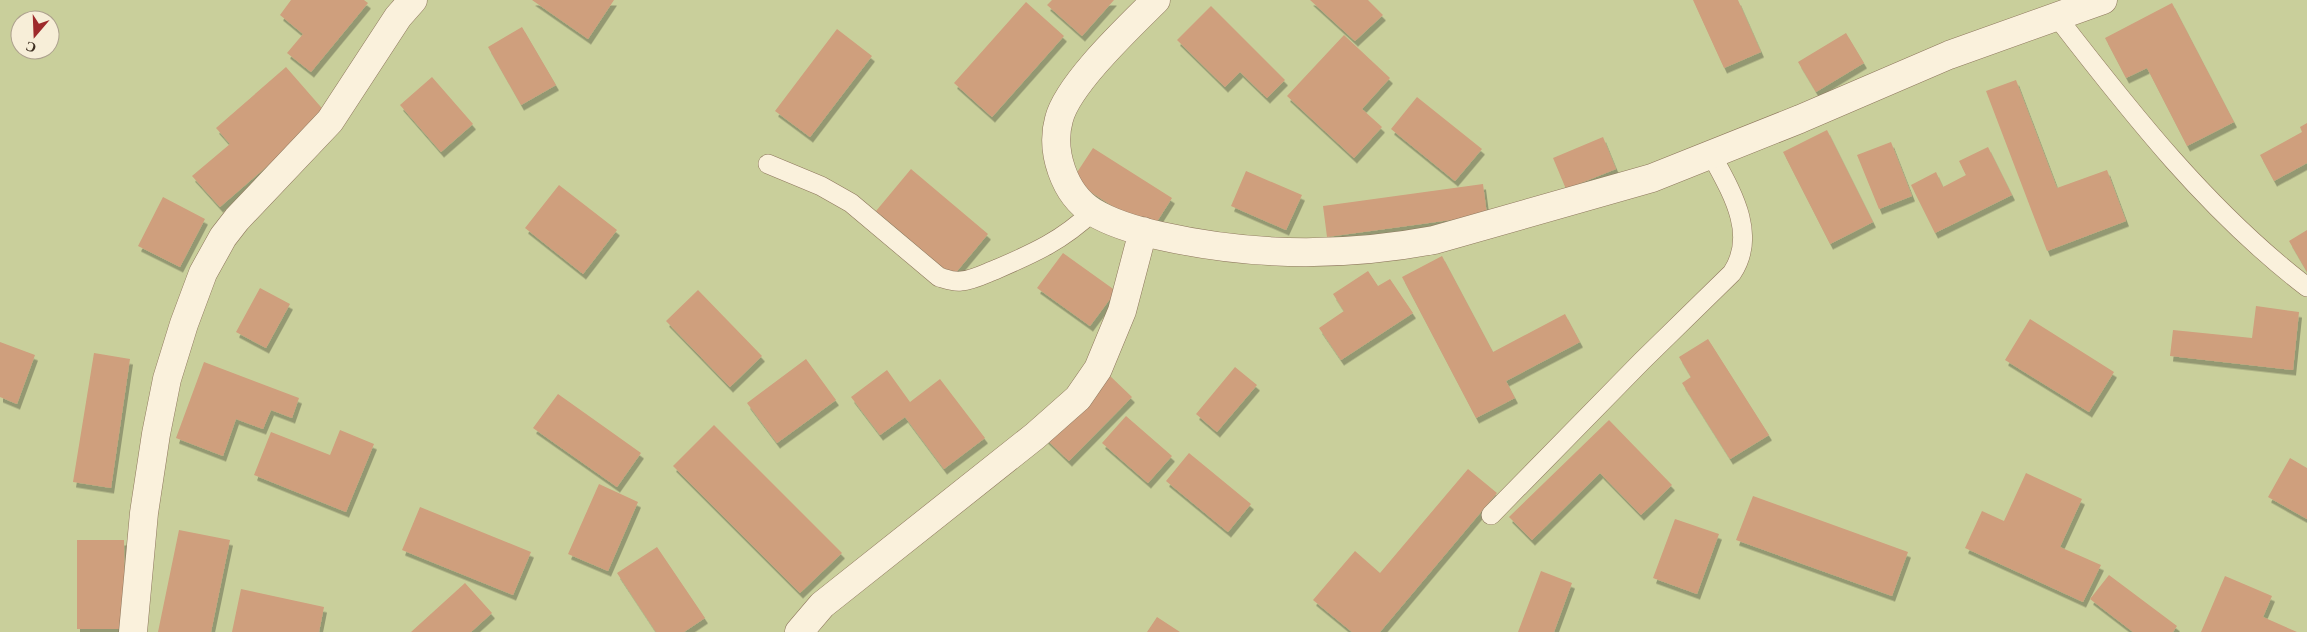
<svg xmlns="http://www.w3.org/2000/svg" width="2307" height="632" viewBox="0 0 2307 632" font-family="'Crimson Pro',serif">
<defs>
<filter id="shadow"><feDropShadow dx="3" dy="5.5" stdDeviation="0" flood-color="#0004"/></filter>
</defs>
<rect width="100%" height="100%" fill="#f0e4c8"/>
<path fill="#c9cf9b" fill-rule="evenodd" d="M0,0H2307V632H0ZM20,20H50V50H20Z"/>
<path fill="#cf9f7d" filter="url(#shadow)" d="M291,0H364L368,3L311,72L287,53L303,34L280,15Z
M532,0H614L588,39Z
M1052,0H1114L1082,36L1047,5Z
M1310,0H1368L1383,15L1355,41Z
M1693,0H1738L1761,52L1724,68Z
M1026,2L1064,36L992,117L954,83Z
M2172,3L2234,122L2187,146L2147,68L2126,78L2105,38Z
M1211,6L1285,80L1267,98L1240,72L1225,87L1177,40Z
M522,27L556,85L521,105L488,47Z
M837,29L872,56L810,137L775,111Z
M1846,33L1864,63L1816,92L1798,62Z
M1344,35L1390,78L1362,109L1382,127L1354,158L1287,96Z
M286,67L327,114L220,207L192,176L230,144L216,128Z
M432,77L473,124L441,152L400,105Z
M2016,80L2057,188L2107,170L2126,221L2047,251L1986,91Z
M1417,97L1482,149L1455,181L1391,129Z
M2307,123V163L2274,181L2260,155L2302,132L2300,127Z
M1827,130L1873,222L1830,244L1783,152Z
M1603,137L1616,169L1566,189L1553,158Z
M1891,142L1912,196L1879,209L1857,155Z
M1988,147L2012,195L1935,233L1911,185L1936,172L1943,187L1966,175L1959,161Z
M1093,148L1172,198L1151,231L1072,180Z
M911,169L988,234L953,276L876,211Z
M1246,171L1302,195L1286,230L1231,206Z
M1483,184L1487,215L1327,237L1323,206Z
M559,185L617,230L583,274L525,228Z
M163,197L205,219L180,267L138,246Z
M2307,230V272L2289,241Z
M1063,253L1116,291L1090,326L1037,288Z
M1442,256L1493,352L1565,314L1580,342L1506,381L1515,398L1476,418L1402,277Z
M1368,271L1378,286L1390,279L1413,313L1341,360L1319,328L1344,311L1333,294Z
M260,288L290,304L266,348L236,332Z
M698,290L762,356L730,387L666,321Z
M2256,306L2299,312L2293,370L2170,356L2173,330L2252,338Z
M2030,319L2114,372L2089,412L2005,360Z
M1708,339L1769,435L1730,459L1682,383L1691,377L1679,357Z
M0,342L35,355L17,404L0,397Z
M94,353L130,359L111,488L73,482Z
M806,359L836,400L777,443L747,403Z
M204,362L299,398L292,418L271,410L263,429L236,419L223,456L176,438Z
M1235,367L1257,385L1217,432L1196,414Z
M887,370L910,402L940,379L985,438L944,469L905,417L880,435L851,397Z
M1108,374L1132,397L1069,461L1045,438Z
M558,394L641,453L617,487L533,428Z
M1126,416L1172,456L1148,483L1102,443Z
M1609,420L1672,485L1641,515L1600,473L1532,540L1509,517Z
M714,425L842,553L800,593L673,466Z
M340,430L374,444L346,512L254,475L271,432L330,455Z
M1189,453L1251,504L1228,532L1166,481Z
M2290,458L2307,468V519L2268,497Z
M1468,469L1497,493L1380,632H1352L1313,600L1355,551L1380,573Z
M2026,473L2082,499L2060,547L2101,565L2083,602L1965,548L1982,511L2004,521Z
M599,484L638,502L608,571L568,554Z
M1753,496L1908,552L1892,596L1736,540Z
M420,507L531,552L513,595L402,550Z
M1675,519L1719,534L1697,594L1653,578Z
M179,530L230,540L211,632H158Z
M77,540H124L125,629H77Z
M657,547L705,618L684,632H656L617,573Z
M1541,571L1572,583L1554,632H1518Z
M2109,575L2177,626L2173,632H2133L2090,599Z
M2225,576L2272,596L2263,617L2297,632H2201Z
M465,583L492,613L471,632H411Z
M241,589L324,607L319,632H232Z
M1157,617L1180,632H1147Z"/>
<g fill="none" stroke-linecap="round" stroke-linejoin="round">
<defs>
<path id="lane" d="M2057,17C2132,114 2209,212 2307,287
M768,164L821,186L851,203L939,277C946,279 953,282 961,281C974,280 986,273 997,269C1034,253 1063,240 1092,212
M1491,515L1642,361L1732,273C1758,234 1731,191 1711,154"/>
<path id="street" d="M1156,0C1129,27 1068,84 1059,119C1050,151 1064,194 1093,212C1113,224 1138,231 1161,236C1250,256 1344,257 1434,240L1652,178L1800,119L1949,55L2103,0
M133,632L144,513L156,434L167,379L184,324L203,273L223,237L237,219L330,121L398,17L413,0
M799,632L822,605L1035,436L1078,398L1098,369L1122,311L1143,231"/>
</defs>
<use href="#lane" stroke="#8d765c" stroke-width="20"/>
<use href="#street" stroke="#8d765c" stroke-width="29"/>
<use href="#lane" stroke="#faf1dc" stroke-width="19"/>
<use href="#street" stroke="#faf1dc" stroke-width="28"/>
</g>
<g transform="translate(35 35) rotate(199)"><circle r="24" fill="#f7eed8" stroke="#ada18e"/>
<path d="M0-4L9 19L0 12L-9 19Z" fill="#9e2a2b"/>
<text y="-8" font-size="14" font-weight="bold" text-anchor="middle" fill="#3d2e20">С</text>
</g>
</svg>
